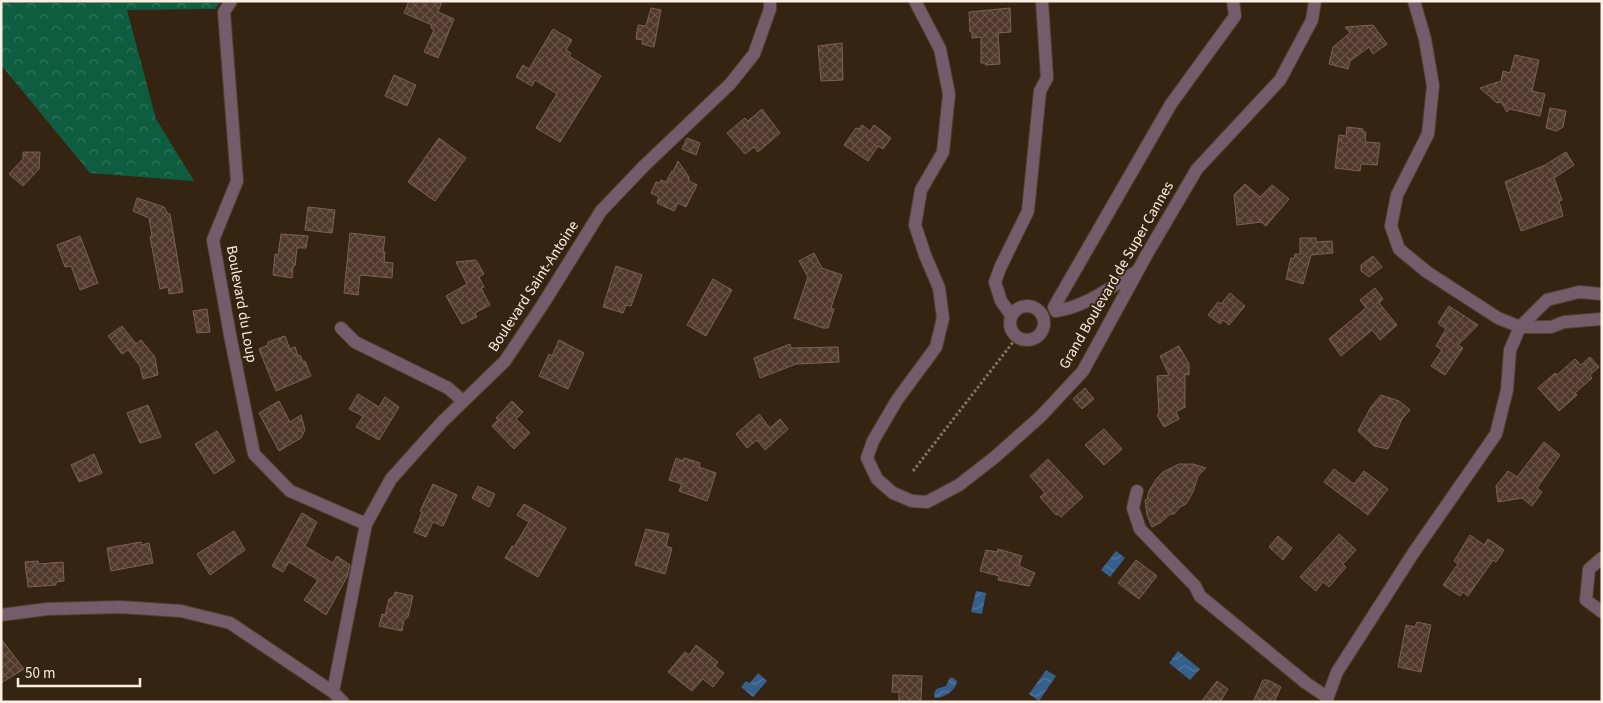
<svg xmlns="http://www.w3.org/2000/svg" width="1603" height="703" viewBox="0 0 1603 703" font-family="'Source Sans 3',sans-serif">
<defs>
<pattern id="forest-crowns" width="20" height="18" patternUnits="userSpaceOnUse" patternTransform="scale(1.25)"><rect width="20" height="18" fill="#0e5d41"/><path d="M2 6a3 3 0 1 1 6 0M12 15a3 3 0 1 1 6 0" fill="none" stroke="#32755c"/></pattern>
<pattern id="water-waves" width="16" height="10" patternUnits="userSpaceOnUse" patternTransform="scale(1.25)"><rect width="16" height="10" fill="#36608c"/><path d="M0 5q4-4 8 0t8 0" fill="none" stroke="#54779c"/></pattern>
<pattern id="building-cross-hatch" width="8" height="8" patternUnits="userSpaceOnUse" patternTransform="scale(1.25)"><rect width="8" height="8" fill="#50382a"/><path d="M0 0l8 8M0 8l8-8" fill="none" stroke="#6a5549"/></pattern>
</defs>
<rect width="100%" height="100%" fill="#362412"/>
<path fill="url(#forest-crowns)" d="M1,1H221L215,9L127,10L156,119L194,181L90,173L1,65Z"/>
<path fill="url(#water-waves)" d="M1116,551L1125,558L1110,577L1101,570Z
M976,591L986,593L982,614L971,612Z
M1178,651L1200,669L1190,680L1169,663Z
M1046,670L1056,676L1039,701L1029,694Z
M758,673L767,681L753,697L741,687L746,681L750,683Z
M952,677L957,681C956,691 944,698 935,698L934,694L936,689L946,686L949,679Z"/>
<path fill="url(#building-cross-hatch)" stroke="#7b6252" d="M409,1H442L438,12L454,19L438,58L424,52L434,30L431,28L432,25L404,13Z
M651,8L661,10L654,47L642,44L643,40L636,39L638,25L646,26Z
M1010,8L1011,32L998,33L1000,64L985,65L986,63H981V37L972,38V32H970L969,12Z
M1373,25L1387,44L1373,54L1369,47L1350,61L1348,69L1329,64L1333,47L1350,33L1345,27Z
M553,29L572,40L566,50L571,53L569,56L601,76L560,142L536,128L557,94L535,80L532,86L516,77L523,65L529,69Z
M842,43L843,80L821,81L818,46Z
M1515,55L1539,60L1532,91L1545,94L1540,116L1510,109L1507,112L1501,102L1497,103L1480,88L1501,81L1503,71L1510,73Z
M394,75L416,85L407,106L385,96Z
M1550,108L1566,111L1563,127L1557,131L1546,128Z
M762,109L780,133L758,152L754,147L745,154L727,133L745,118L748,121Z
M862,125L870,131L874,125L891,138L883,149L878,146L868,161L844,145L856,128L859,129Z
M1347,127L1363,129V132H1366L1365,142L1380,143L1377,165L1361,164L1360,171L1335,168L1339,135L1346,136Z
M439,138L466,158L435,201L408,182Z
M687,138L700,143L696,155L682,149Z
M23,152H40L39,169L23,186L9,174L23,159Z
M1566,152L1574,165L1554,178L1562,200L1559,201L1563,216L1521,231L1505,182L1545,165Z
M678,161L689,177V181L697,185L686,207L678,203L674,211L657,203L659,197L651,193L656,182L660,183L661,180L666,182L672,171L673,172Z
M1245,184L1260,197L1272,185L1289,199L1266,226L1261,222L1237,225L1234,195Z
M137,198L164,207L168,214H170L183,292L169,294L168,287L160,289L150,237L152,236L149,218L133,211Z
M308,207L335,210L332,233L305,230Z
M350,233L385,237L383,252H385L384,262L393,263L392,278L360,275L358,295L344,293Z
M281,234L308,236L306,248H297L295,266H293L292,278L273,275L275,254L278,255Z
M80,236L98,283L80,290L71,266L65,267L57,245Z
M1300,238H1316V242L1332,241L1333,253L1311,255L1303,284L1286,279L1291,258L1294,259L1295,254H1300Z
M814,253L822,268L842,275L831,308L834,309L828,328H823L794,318L808,277L799,261Z
M1373,256L1382,267L1369,277L1361,271V265Z
M476,260L484,274L479,277L484,287L481,288L490,305L475,313L477,317L462,324L446,296L467,284L456,262Z
M616,266L642,275L631,306L626,305L623,313L603,307Z
M713,279L732,290L706,336L687,325Z
M1375,288L1383,299L1379,303L1397,325L1380,340L1372,330L1341,356L1329,339L1366,308L1360,300Z
M1230,293L1245,306L1229,325L1223,320L1220,324L1208,315L1218,302L1221,304Z
M1449,306L1478,325L1458,345L1463,348L1445,375L1431,366L1442,350L1436,346L1446,329L1438,323Z
M207,309L210,332L197,333L193,311Z
M122,326L136,344L141,340L155,357L158,375L143,379L140,366L128,350L122,354L108,336Z
M285,336L290,349L295,347L298,356L300,355L303,362L305,361L311,376L276,391L259,349L268,345V342Z
M559,340L584,353L568,389L539,376L549,354L552,356Z
M790,344L791,348L838,347L839,362L796,364L760,378L754,358Z
M1179,346L1189,364V375L1185,374V408V407L1176,412L1179,419L1164,427L1157,415L1159,414L1157,376L1169,375L1160,356Z
M1590,357L1599,367L1590,375L1592,378L1575,393L1577,395L1559,411L1538,388L1555,373L1557,375L1575,359L1581,365Z
M1085,388L1094,399L1082,409L1073,399Z
M358,394L379,407L385,397L399,407L379,440L356,427L363,416L349,409Z
M1381,395L1399,401L1410,410L1402,419L1388,449L1374,446L1358,431L1371,407Z
M279,401L290,422L301,415L305,430L301,438L279,451L259,413Z
M512,401L523,412L516,419L530,433L514,449L492,426L498,420L496,418Z
M148,405L161,437L140,443L127,413Z
M759,414L770,428L780,419L788,429L765,450L757,440L747,448L736,434Z
M1104,429L1122,449L1104,465L1085,445Z
M217,431L235,461L214,474L195,444Z
M1544,442L1560,455L1537,488L1542,492L1532,506L1522,498L1498,502L1496,486L1508,471L1517,477Z
M94,454L102,473L79,482L71,465Z
M676,458L683,461L684,458L700,463L699,467L716,473L707,501L679,491L682,484L669,480Z
M1048,459L1083,497L1061,517L1058,514L1056,515L1040,497L1045,493L1030,476Z
M1179,464H1193L1206,468L1198,476L1193,492L1186,504L1180,507L1174,514H1170L1160,523L1152,527L1147,515L1145,500L1147,499L1149,491L1157,478L1163,472Z
M1334,469L1354,484L1364,471L1388,489L1368,515L1324,482Z
M433,484L457,495L443,526L433,522L426,537L414,532L422,512L420,511Z
M478,486L495,494L489,507L472,498Z
M524,504L566,528L538,577L505,558L512,546L514,547L529,522L517,515Z
M302,513L317,522L305,546L333,563L337,556L350,565L347,577L326,615L304,600L318,580L289,562L283,572L272,566Z
M646,529L669,534L666,546L672,548L665,574L635,565Z
M234,531L245,550L210,575L197,554Z
M1339,534L1356,550L1343,564L1346,567L1329,587L1323,582L1316,591L1300,577Z
M1470,535L1484,545L1488,539L1504,550L1496,562L1493,560L1468,596L1463,592L1460,596L1443,585L1458,564L1454,561Z
M1278,536L1292,548L1283,560L1269,547Z
M141,542V545L149,543L153,563L111,571L107,548Z
M998,549L1022,556L1019,566L1035,573L1029,586L998,580L999,576L980,571L986,550L997,552Z
M1136,560L1157,576L1139,599L1118,583Z
M38,561L39,564L63,562L64,581L56,582V585L28,587L25,562Z
M395,592L413,596L408,617L404,620L402,631L379,626L382,614L385,615L389,599L394,596Z
M1417,622L1431,625L1421,672L1398,667L1406,625L1415,627Z
M1,639L24,669L1,683Z
M696,645L718,662L715,666L724,673L713,687L703,679L692,691L668,672L685,652L689,655Z
M893,675L922,676L921,702H899V692H892Z
M1263,680H1268L1281,687L1274,702H1253Z
M1217,681L1228,689L1220,702H1201Z"/>
<g fill="none" stroke-linecap="round" stroke-linejoin="round">
<defs>
<path id="minor" d="M231,1L224,12L237,181L213,240L230,335L254,454L290,491L366,524
M915,1L940,49L949,94L943,152L921,190L915,225L925,255L939,288L943,318L936,347L897,400L873,441L867,458L877,479L893,493L912,501L927,502L959,485L995,457L1041,416L1083,371L1147,254L1197,169L1280,80L1312,20L1315,1
M1414,1L1425,39L1433,86L1428,134L1397,195L1391,226L1399,249L1427,272L1498,318L1520,327H1551L1564,322L1602,319
M1136,272C1111,287 1085,307 1056,311L1054,307L1171,104L1235,16L1233,1
M1010 323a17 17 0 1 1 34 0a17 17 0 1 1-34 0Z
M1011,315L1001,301L995,282L1000,268L1028,211L1040,91L1047,78L1042,1
M341,328L355,342L448,388L463,401
M1137,491L1133,508L1140,529L1195,586L1200,596L1306,683L1327,697
M1602,558L1589,569L1586,600L1602,612
M1,615L47,609L120,607L181,611L230,623L333,692L343,702
M333,692L366,524L391,479L442,422L505,361L543,304L601,211L644,166L730,84L754,54L770,9V1
M1326,702L1337,672L1414,552L1496,434L1507,390L1510,350L1520,327L1547,300L1579,292L1602,294"/>
</defs>
<use href="#minor" stroke="#52402f" stroke-width="14"/>
<path stroke="#857566" stroke-width="3" stroke-dasharray="2.5 2.5" stroke-linecap="butt" d="M913,471L1017,337"/>
<use href="#minor" stroke="#755c6b" stroke-width="12"/>
</g>
<g text-anchor="middle" stroke-width="4" stroke-linejoin="round" paint-order="stroke">
<g font-size="15" fill="#fbeee3" stroke="#362412">
<text transform="translate(1116 275) rotate(-60)" y="5">Grand Boulevard de Super Cannes</text>
<text transform="translate(533 286) rotate(-57)" y="5">Boulevard Saint-Antoine</text>
<text transform="translate(242 304) rotate(80)" y="5">Boulevard du Loup</text>
</g>
</g>
<rect width="1603" height="703" fill="none" stroke="#fbeee3" stroke-width="5"/>
<path d="M18 678v8h122v-8" fill="none" stroke="#fbeee3" stroke-width="2.5"/>
<text x="25" y="678" font-size="15" fill="#fbeee3" stroke="#362412" stroke-width="4" paint-order="stroke">50 m</text>
</svg>
